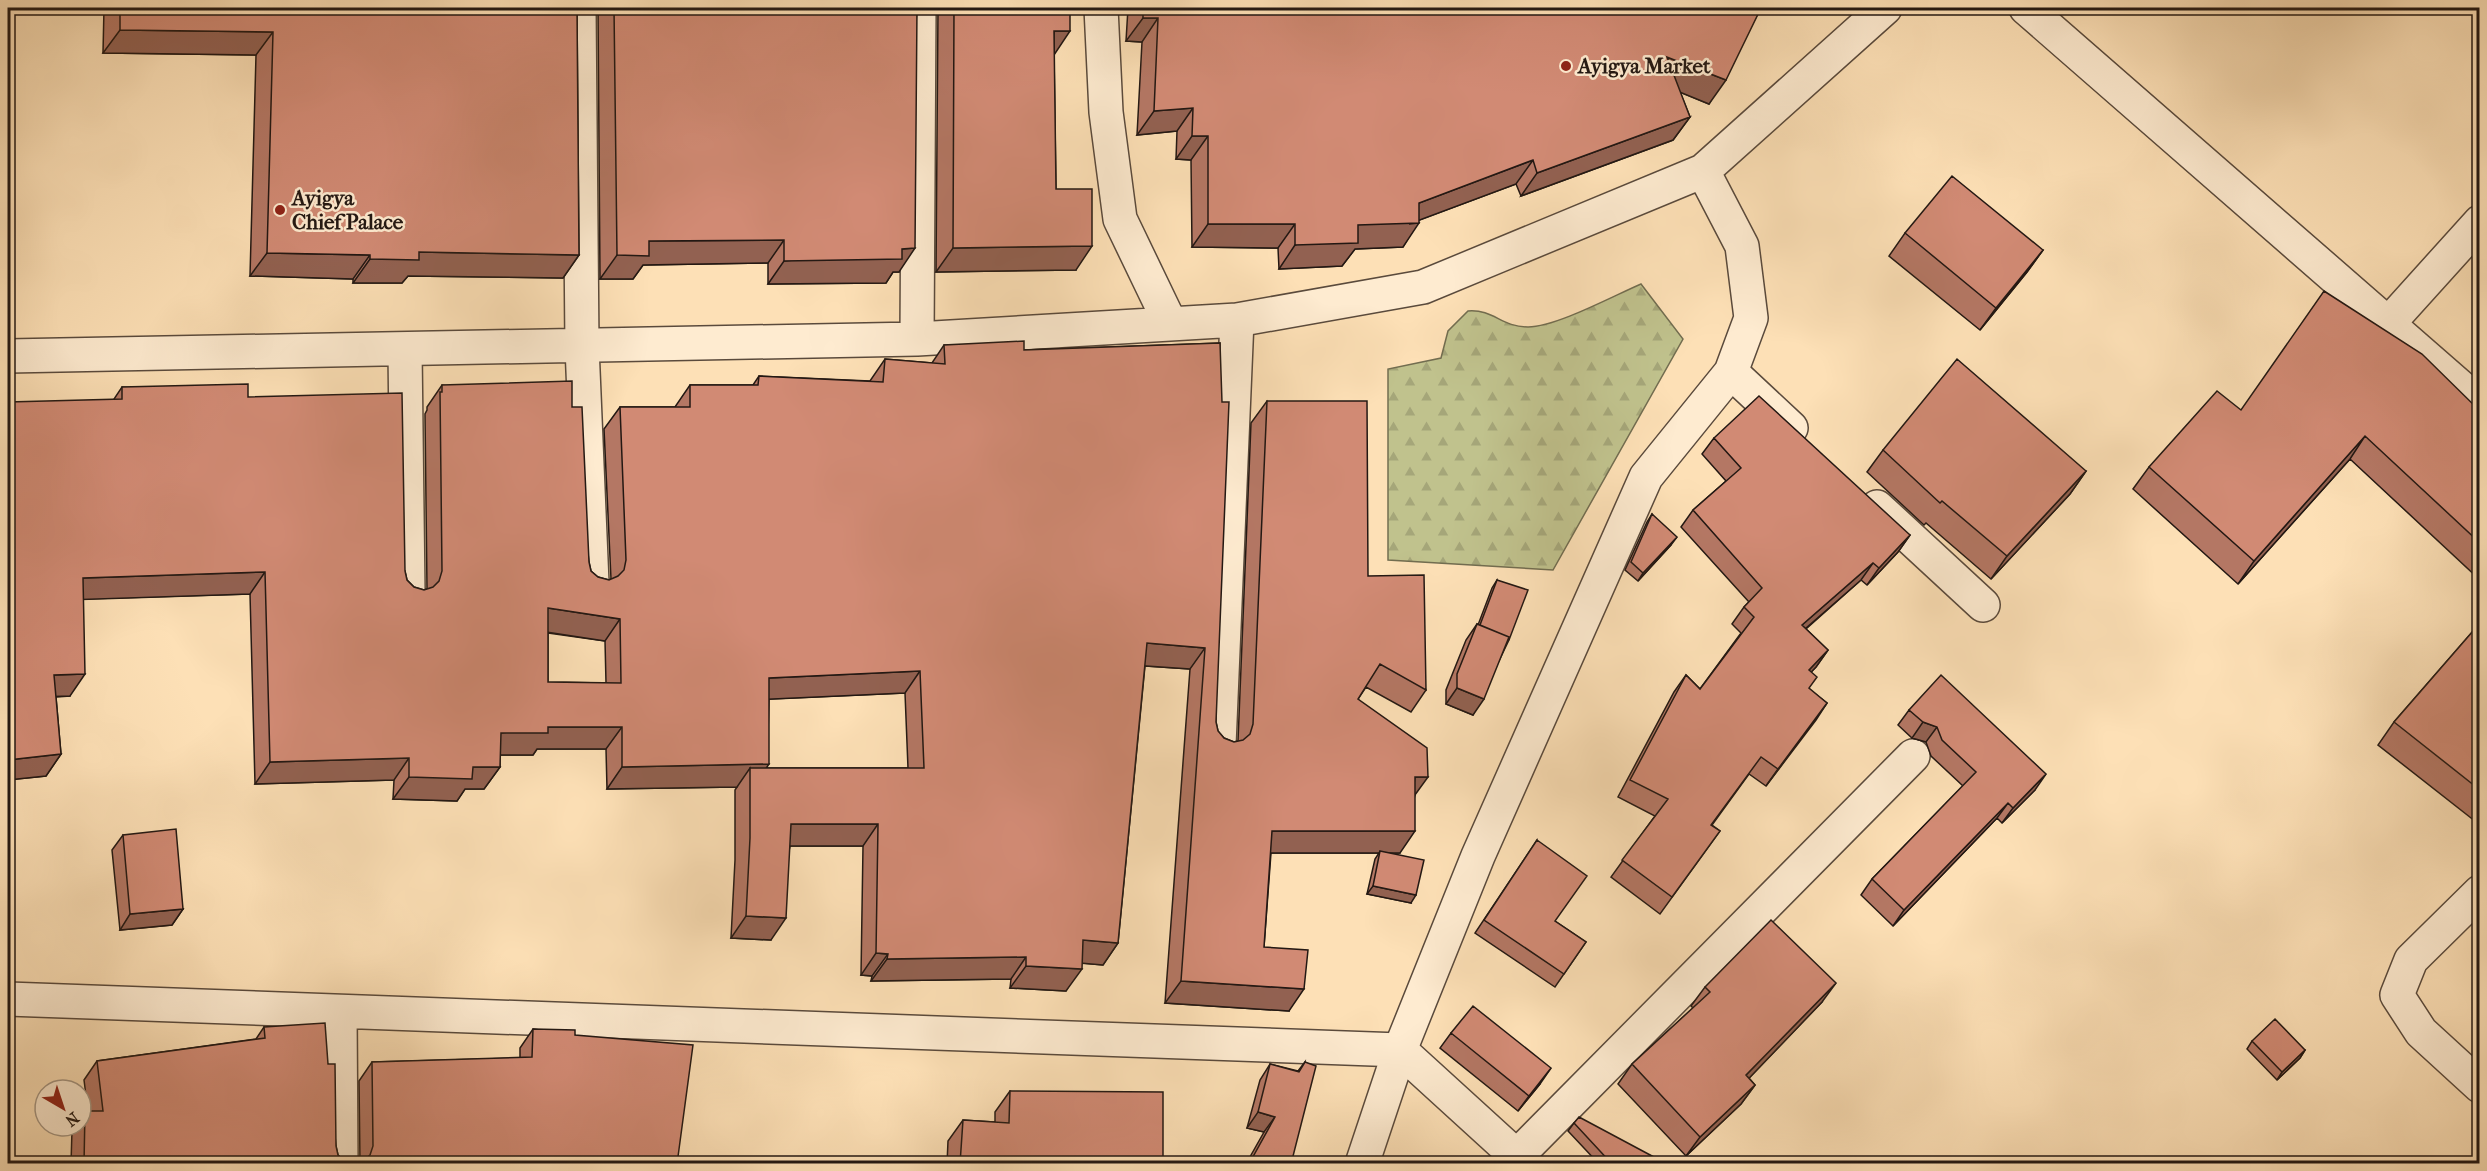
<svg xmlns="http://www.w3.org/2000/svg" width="2487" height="1171" viewBox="0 0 2487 1171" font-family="'IM FELL French Canon',serif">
<defs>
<pattern id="forest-firs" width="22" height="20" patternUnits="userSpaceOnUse" patternTransform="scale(1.5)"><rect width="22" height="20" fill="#c0c28d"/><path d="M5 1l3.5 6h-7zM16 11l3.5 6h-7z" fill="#a5a679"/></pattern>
</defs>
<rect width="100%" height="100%" fill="#fde0b6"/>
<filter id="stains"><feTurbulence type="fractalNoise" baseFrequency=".00333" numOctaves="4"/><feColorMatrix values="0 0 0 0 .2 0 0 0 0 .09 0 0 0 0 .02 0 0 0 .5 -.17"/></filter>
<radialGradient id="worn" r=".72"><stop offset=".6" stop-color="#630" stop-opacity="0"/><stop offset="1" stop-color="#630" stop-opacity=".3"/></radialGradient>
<path fill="url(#forest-firs)" stroke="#726d50" stroke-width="1.5" d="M1641,284L1683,339L1553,570L1388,560V369L1441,358L1448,331L1468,311C1494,309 1501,327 1528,327C1556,327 1613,296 1641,284Z"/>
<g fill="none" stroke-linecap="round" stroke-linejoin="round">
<defs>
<path id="minor" d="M579,8L582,347L592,583
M1101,8L1106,112L1120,219L1170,323
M2026,8L2480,404
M2388,324L2480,222
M917,339L919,8
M405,350L408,593
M8,356L917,339L1237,320L1423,287L1703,171L1885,8
M1731,372L1791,428
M1877,507L1983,605
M1219,745L1237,320
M2480,892L2411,960L2397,995L2421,1032L2480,1086
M8,999L1400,1050L1525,1164
M340,1012L341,1164
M1517,1156L1913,756
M1362,1164L1400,1050L1478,856L1646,477L1731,372L1751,318L1742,246L1703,171"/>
</defs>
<use href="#minor" stroke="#5a4a3c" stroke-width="36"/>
<use href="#minor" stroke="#feebd0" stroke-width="33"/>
</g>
<path fill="#b47764" stroke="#231813" stroke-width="1.5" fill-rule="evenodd" d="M104,8H577L579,255L563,278L408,276L402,283H353V279L250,276L256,55L103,53Z
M598,8H917L899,272H893L886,283L768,284V263L643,265L633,279H600Z
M938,8H1070L1054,54L1056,189L1076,270L936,272Z
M1128,8H1761L1709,104L1680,92L1690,117L1673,140L1521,196L1516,184L1419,220L1403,247L1355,249L1342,266L1279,269L1278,248L1192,247L1191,160L1176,159L1177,131L1137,135L1142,42L1126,41Z
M1905,233L2043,250L2027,272L1980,330L1889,256Z
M1220,343L1216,722L1218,731L1224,738L1234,742L1238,741L1251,423L1267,401L1368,576L1426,690L1411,712L1366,687L1358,699L1415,795L1400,853H1390L1411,903L1367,894L1375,859L1379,853H1271L1264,947L1289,1011L1165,1003L1190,669L1145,666L1118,943L1103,965L1082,963L1066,991L1010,988L1011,979L871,981L872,976L861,975L863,846H790L771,940L731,938L735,860V790L737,787L607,789L606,749H537L533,755H500V767L484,789H465L457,801L393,799L394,780L255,784L250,594L83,599L70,696L56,697L61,754L46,776L8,780L114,399L122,387L248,397L405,571L407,580L414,587L424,590L427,589L425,414L427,410V407L442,385L572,407L589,562L591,571L598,577L609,580L611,579L604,429L620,407H675L690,385H753L759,376L870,381L885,359L932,363L944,345L1024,350ZM548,633L605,641L606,683L548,682ZM905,693L908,768H767L769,699Z
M2241,410L2480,411V580L2350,459L2238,584L2133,489L2149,467Z
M1714,438L1910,535L1898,552L1867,585L1861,580L1806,629L1828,650L1816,667L1811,672L1809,689L1827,703L1766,786L1749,774L1712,825L1720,831L1660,914L1611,877L1655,816L1618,797L1674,692L1686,675L1700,689L1741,633L1732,624L1744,607L1749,602L1681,527L1693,510L1726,481L1702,454Z
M1883,450L2086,471L2070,494L1991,579L1926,523L1924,525L1867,472Z
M1652,514L1671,545L1638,581L1625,570L1647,522Z
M1497,580L1509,640L1473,715L1446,704V690L1466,640L1477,624L1478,625L1492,588Z
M2480,623V825L2378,745L2394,722Z
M1909,710L2035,790L2002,823L1997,818L1893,926L1861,895L1872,879L1963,786L1931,756L1926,742L1912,738L1898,725Z
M123,835L183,909L172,925L120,930L112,850Z
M1537,840L1555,921L1586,942L1555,987L1475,933Z
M1705,987L1822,1002L1749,1078L1755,1085L1741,1104L1686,1156L1618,1084L1632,1064L1693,1008L1691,1006Z
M264,1027L328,1064L336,1146L338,1155L345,1161L354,1164H71L72,1130L74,1126H81V1117L85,1111H88L84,1080L97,1061L256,1039Z
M533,1029L575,1035L677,1164L360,1162L359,1081L372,1062L520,1058V1048Z
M1451,1033L1540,1084L1518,1111L1440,1048Z
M2252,1041L2305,1050L2300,1058L2277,1080L2247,1049Z
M1305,1062L1291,1164H1246L1264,1132L1247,1128L1260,1080L1270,1064L1298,1071Z
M1010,1091L1163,1164H947L948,1141L963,1120L995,1122V1112Z
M1574,1123L1667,1164H1599L1568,1131Z"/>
<path fill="#926151" stroke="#231813" stroke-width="1.5" d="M1143,18H1158L1142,42L1126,41Z
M120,30L273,32L256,55L103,53Z
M1054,31H1070L1054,55Z
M1667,57L1726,80L1709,104L1650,80Z
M1193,108L1177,131L1137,135L1154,111Z
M1690,117L1673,140L1521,196L1537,173Z
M1192,136H1208L1191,160L1176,159Z
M1533,160L1516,184L1409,224L1419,223L1403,247L1355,249L1342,266L1279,269L1295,245L1419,203Z
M1208,224H1295L1278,248L1192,247Z
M784,240L768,263L643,265L633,279H600L617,255L649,241Z
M1092,246L1076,270L936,272L953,248Z
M915,248L899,272H893L886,283L768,284L784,261L902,249Z
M2043,250L2027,272L1980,330L1996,308Z
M419,252L579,255L563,278L408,276L402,283H353L370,259Z
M267,253L370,255L353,279L250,276Z
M2365,436L2350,459L2238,584L2254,561Z
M2086,471L2070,494L1991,579L2007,556Z
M1910,535L1898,552L1867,585L1879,568Z
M1677,537L1671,545L1638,581L1643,573Z
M1873,563L1861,580L1790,642L1802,625Z
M265,572L250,594L67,600L83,578Z
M548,608L620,619L605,641L533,630Z
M1147,643L1205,648L1190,669L1132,665Z
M1828,650L1816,667L1797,687L1809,670Z
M920,671L905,693L753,700L769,678Z
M85,674L70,696L38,697L54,675Z
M1457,688L1484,699L1473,715L1446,704Z
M1827,703L1816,720L1766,786L1778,769Z
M1923,722L1937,727L1926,742L1912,738Z
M548,727H622L606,749H537L533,755H486L501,733Z
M61,754L46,776L8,780V760Z
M409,758L394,780L255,784L270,762Z
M769,764L754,786L750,768L737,787L607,789L622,767Z
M473,767H500L484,789H465L457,801L393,799L409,777Z
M2046,774L2035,790L2002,823L2013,808Z
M1415,777H1428L1412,799Z
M2008,803L1997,818L1893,926L1904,910Z
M791,824H878L863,846H775Z
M1272,831H1415L1400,853H1380V851L1379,853H1257Z
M1373,886L1416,895L1411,903L1367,894Z
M183,909L172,925L120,930L130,914Z
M746,916L786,918L771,940L731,938Z
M1083,940L1118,943L1103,965L1068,962Z
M876,953L888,954L872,976L861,975Z
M1026,957L1011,979L871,981L887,959Z
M1026,966L1082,969L1066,991L1010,988Z
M1181,981L1304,989L1289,1011L1165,1003Z
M1836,983L1822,1002L1733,1095L1746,1075Z
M2305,1050L2300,1058L2277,1080L2282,1072Z
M1551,1068L1540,1084L1518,1111L1529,1096Z
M1755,1085L1741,1104L1686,1156L1700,1137Z
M1258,1112L1275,1117L1264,1132L1247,1128Z"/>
<path fill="#d18a74" stroke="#231813" stroke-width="1.5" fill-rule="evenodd" d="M120,8H577L579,255L419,252V260L370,259V255L267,253L273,32L120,30Z
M614,8H917L915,248L902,249V259L784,261V240L649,241V256L617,255Z
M954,8H1070V31H1054L1056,189H1092V246L953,248Z
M1143,8H1761L1726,80L1667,57L1690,117L1537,173L1533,160L1419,203V223L1358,225V243L1295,245V224H1208V136H1192L1193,108L1154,111L1158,18H1143Z
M1952,176L2043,250L1996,308L1905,233Z
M2324,291L2422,354L2480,411V543L2365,436L2254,561L2149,467L2217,391L2241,410Z
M1024,341V350L1220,343L1222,402H1229L1216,722L1218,731L1224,738L1234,742L1243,740L1250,734L1253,724L1267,401H1367L1368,576L1424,575L1426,690L1380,664L1358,699L1427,748L1428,777H1415V831H1272L1264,947L1308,950L1304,989L1181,981L1205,648L1147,643L1118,943L1083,940L1082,969L1026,966V957L887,959L888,954L876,953L878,824H791L786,918L746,916L750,838V768H924L920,671L769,678V764L622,767V727H548V733H501L500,767H473L472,779L409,777V758L270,762L265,572L83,578L85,674L54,675L61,754L8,760V402L122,399V387L248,384V397L402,393L405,571L407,580L414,587L424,590L433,587L439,581L442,571L440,392H442V385L572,381V407H582L589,562L591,571L598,577L609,580L618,576L624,570L626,560L620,407H690V385H758L759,376L883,382L885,359L945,364L944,345ZM548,608L620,619L621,683L548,682Z
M1957,359L2086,471L2007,556L1942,501L1940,503L1883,450Z
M1759,396L1910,535L1879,568L1873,563L1802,625L1828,650L1809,670L1817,677L1809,688L1827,703L1778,769L1761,757L1711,825L1720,831L1672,897L1622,860L1668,799L1630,780L1686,675L1700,689L1754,617L1744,607L1762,588L1693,510L1741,468L1714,438Z
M1652,514L1677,537L1643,573L1631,562Z
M1497,580L1528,590L1509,640V637L1480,625Z
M2480,623V790L2394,722Z
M1477,624L1509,637L1484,699L1457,688V674Z
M1941,675L2046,774L2013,808L2008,803L1904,910L1872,879L1976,772L1942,740L1937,727L1923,722L1909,710Z
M176,829L183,909L130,914L123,835Z
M1537,840L1587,876L1555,921L1586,942L1564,974L1484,920Z
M1380,851L1424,860L1416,895L1373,886Z
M1771,920L1836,983L1746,1075L1755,1085L1700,1137L1632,1064L1710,992L1705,987Z
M1473,1006L1551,1068L1529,1096L1451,1033Z
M2275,1019L2305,1050L2282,1072L2252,1041Z
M325,1023L328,1064H335L336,1146L338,1155L345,1161L354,1164H84L85,1111H103L97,1061L265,1038L264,1027Z
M533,1029L575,1030V1035L693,1045L677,1164H356L363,1161L370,1155L373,1146L372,1062L532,1057Z
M1305,1062L1316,1066L1291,1164H1249L1275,1117L1258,1112L1270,1064L1299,1072Z
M1010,1091L1163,1092V1164H960L963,1120L1009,1123Z
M1579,1117L1667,1164H1612L1574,1123Z"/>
<g fill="#8f2418" stroke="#feebd0" stroke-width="2">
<circle cx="1566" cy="66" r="6"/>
<circle cx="280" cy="210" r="6"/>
</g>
<g text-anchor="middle" stroke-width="5" stroke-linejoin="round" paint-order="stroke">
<g font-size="21" font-weight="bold" fill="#231813" stroke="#feebd0" text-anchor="start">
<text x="1578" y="73">Ayigya Market</text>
<text x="292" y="205">Ayigya<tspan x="292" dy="24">Chief Palace</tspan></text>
</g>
</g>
<rect width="2487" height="1171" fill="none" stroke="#fde0b6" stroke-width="30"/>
<rect x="9" y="9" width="2469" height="1153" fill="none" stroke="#231813" stroke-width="3"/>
<rect x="15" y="15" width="2457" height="1141" fill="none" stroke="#231813" stroke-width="1.5"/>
<g transform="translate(63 1108) rotate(141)"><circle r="28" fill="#feebd0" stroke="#a69784" stroke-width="1.5"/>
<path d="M0-4.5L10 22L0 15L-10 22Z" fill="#8f2418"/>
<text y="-9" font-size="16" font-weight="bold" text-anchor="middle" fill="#231813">N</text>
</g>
<rect width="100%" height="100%" filter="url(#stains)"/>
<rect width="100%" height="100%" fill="url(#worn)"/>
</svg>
